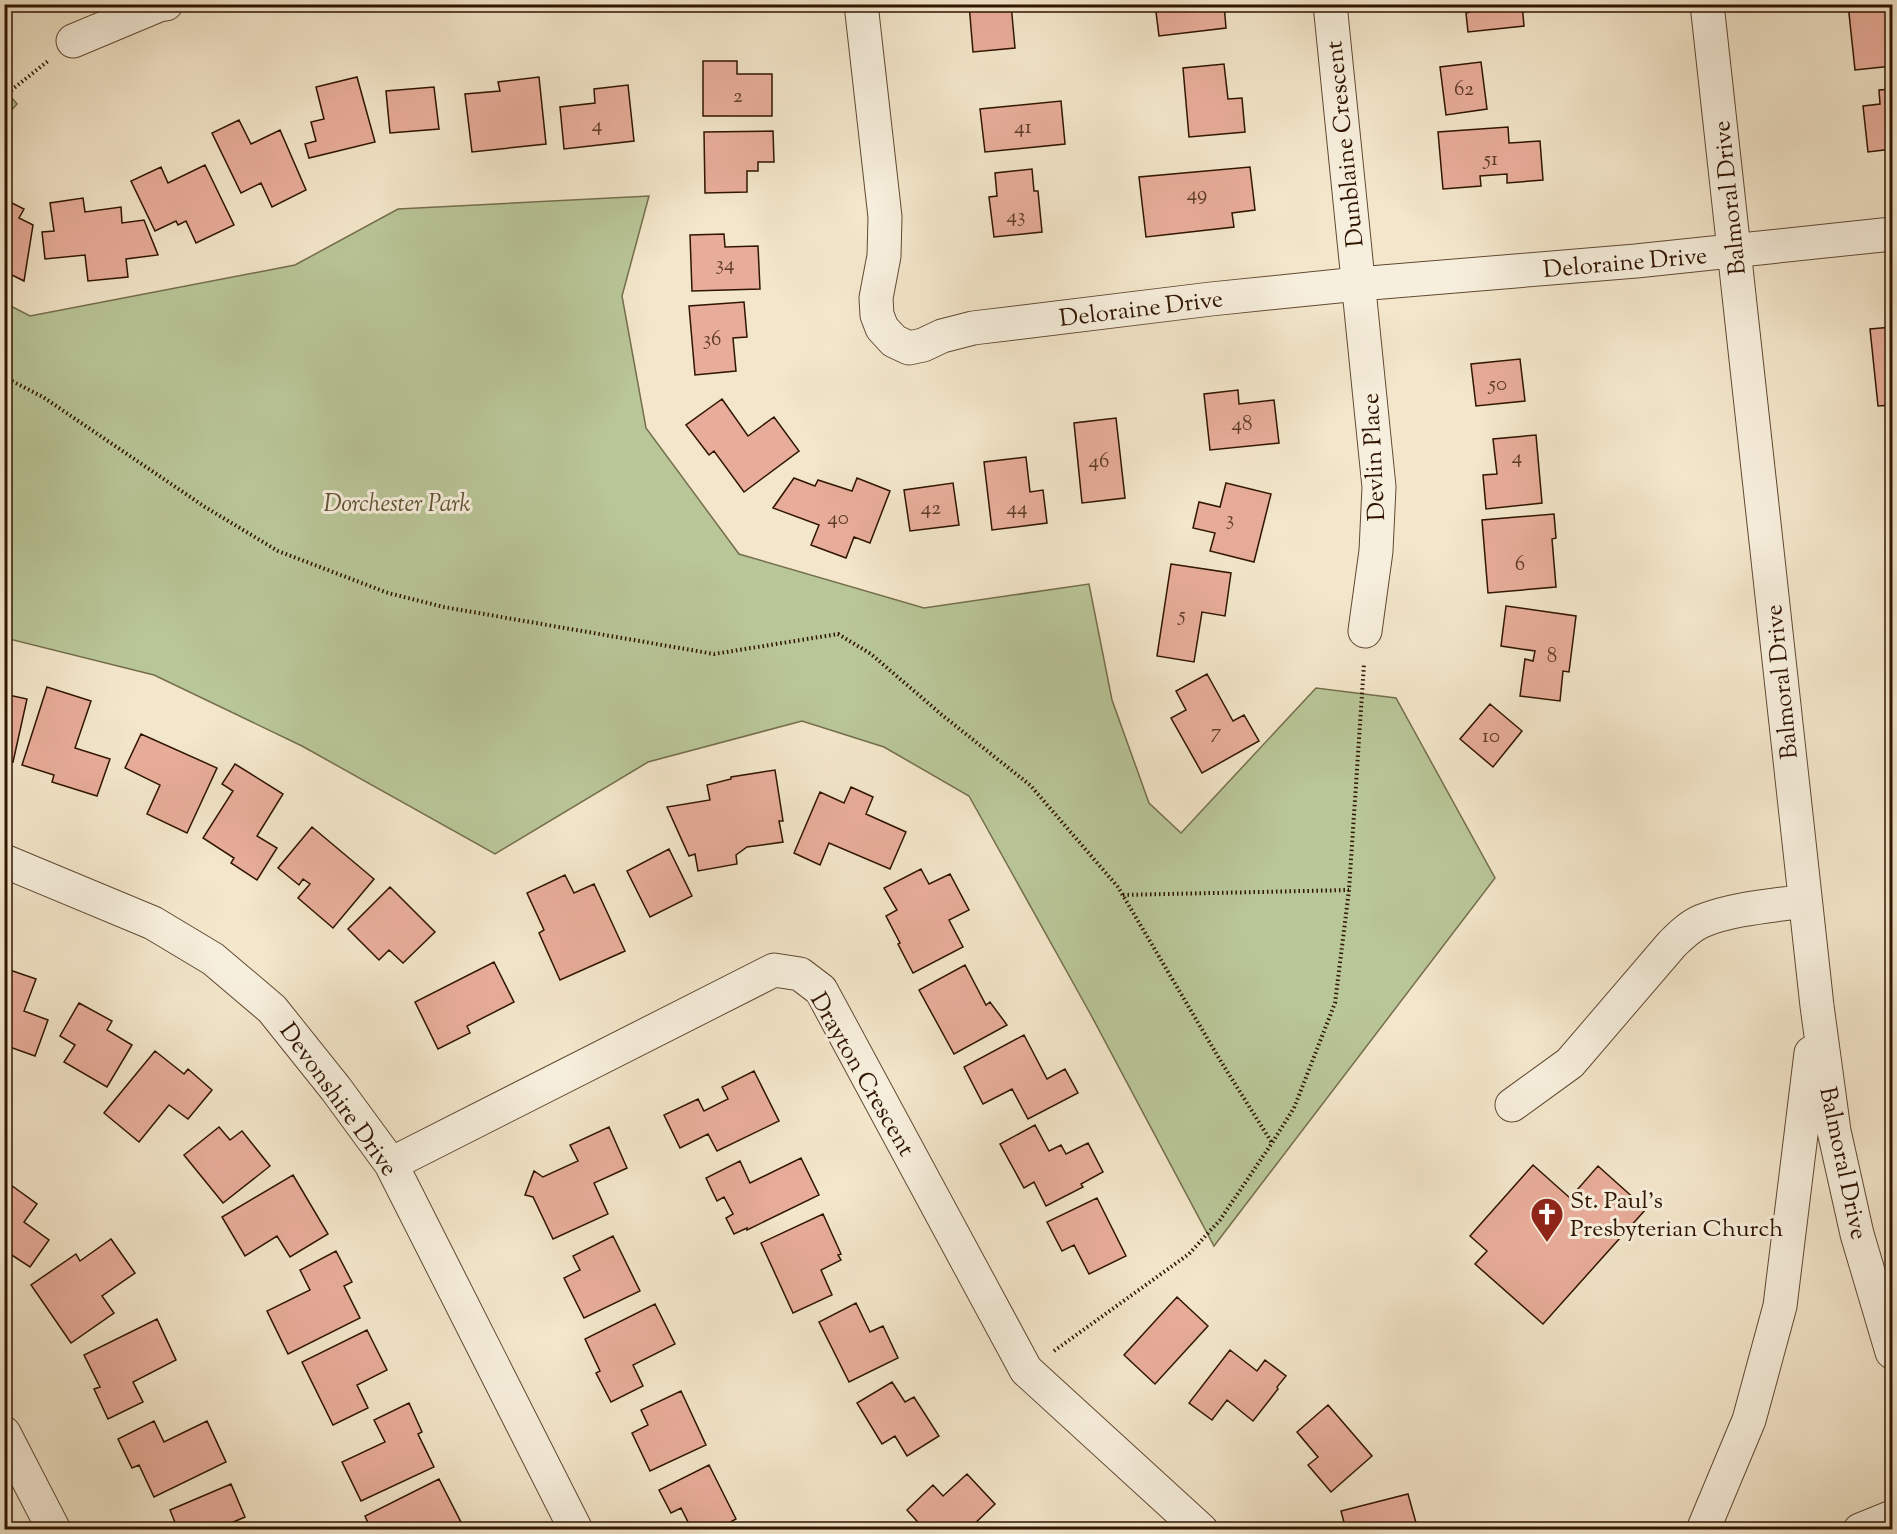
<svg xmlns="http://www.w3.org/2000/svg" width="1897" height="1534" viewBox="0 0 1897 1534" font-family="'Sorts Mill Goudy',serif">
<rect width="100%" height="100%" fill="#f3e6ca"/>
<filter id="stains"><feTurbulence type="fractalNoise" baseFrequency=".00333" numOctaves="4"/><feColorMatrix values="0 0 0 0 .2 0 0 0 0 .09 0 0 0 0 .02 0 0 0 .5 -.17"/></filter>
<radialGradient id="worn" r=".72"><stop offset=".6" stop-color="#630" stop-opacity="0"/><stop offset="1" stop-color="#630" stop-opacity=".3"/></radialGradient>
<path fill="#b9c698" stroke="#746e4c" stroke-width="1.5" d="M6,91L17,104L5,117V92Z
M649,196L622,296L646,428L739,554L924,608L1089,584L1112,700L1149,803L1181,833L1316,688L1396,698L1495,878L1214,1246L1091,1015L969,796L884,747L802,721L648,762L495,854L302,746L154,675L5,638V303L30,316L295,265L398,209Z"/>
<path fill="#e8ad9a" stroke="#301500" stroke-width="1.5" d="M969,4H1011L1015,48L973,52Z
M1155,4H1224L1226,28L1159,36Z
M1469,4H1502L1503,8H1509V4H1522L1524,26L1468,32L1466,13L1470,12Z
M1848,4H1892V66L1855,70Z
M703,61H737V74H772V116H703Z
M1481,62L1487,109L1446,115L1440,67Z
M1224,64L1228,99L1242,98L1245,132L1189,137L1183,68Z
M357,77L375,142L309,158L305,144L316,141L311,122L324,119L316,87Z
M539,77L546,144L472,152L465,94L500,91L498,82Z
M628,85L634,141L564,149L560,107L595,103L594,89Z
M434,87L439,129L390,133L386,91Z
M1892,89V149L1868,152L1863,106L1880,104L1879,90Z
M1061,101L1065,144L985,152L980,109Z
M239,120L251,144L280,130L306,190L272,207L261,183L241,193L212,133Z
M1508,127L1509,143L1540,141L1543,180L1507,183V174L1480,176L1481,186L1443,189L1438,132Z
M773,131L774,162H758V171H747V192L705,193L704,132Z
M205,165L234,225L196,243L186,221L178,225L176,221L155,231L131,181L161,167L168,183Z
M1250,167L1255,210L1232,213L1234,227L1146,237L1139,177Z
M1032,169L1034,191H1038L1042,232L994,237L989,197L997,196L995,173Z
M83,198L85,212L121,207L122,223L144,220L158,255L126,259L128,277L88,281L85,255L45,259L42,232L54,231L50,203Z
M4,199L24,209L19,218L33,225L24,281L4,271Z
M724,234L725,247L758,246L760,289L692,291L690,235Z
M744,302L747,337L733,338L736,371L695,375L689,306Z
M1892,327V405L1878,406L1870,329Z
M1520,359L1525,401L1476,406L1471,364Z
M1238,390L1239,404L1274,400L1279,443L1210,450L1204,394Z
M722,399L748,436L774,417L799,451L744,492L714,451L709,455L686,425Z
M1116,418L1125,498L1082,503L1074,423Z
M1536,435L1542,503L1486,509L1483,475L1497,474L1493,439Z
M1026,457L1030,492L1043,490L1047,523L992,530L984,462Z
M794,478L815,486L818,480L852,491L857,478L890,491L870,543L854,537L846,558L811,545L819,525L773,508Z
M953,483L959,525L910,531L904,490Z
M1226,483L1271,494L1254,562L1210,551L1215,533L1193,528L1199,502L1220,507Z
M1554,514L1556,538L1552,539L1556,587L1488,593L1482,520Z
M1171,564L1231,573L1225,616L1202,612L1194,662L1157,656Z
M1506,606L1576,616L1569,672L1563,671L1560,701L1520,696L1525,659L1533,661L1535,651L1501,646Z
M1207,674L1233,721L1244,715L1259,741L1202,773L1171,718L1186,710L1176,691Z
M47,687L91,701L75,748L110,759L97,796L52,782L54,775L22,765Z
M4,694L27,699L13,762L4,760Z
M1490,704L1522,731L1493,767L1460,739Z
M141,734L217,768L187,833L147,814L160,785L125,768Z
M235,764L283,794L257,836L277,848L257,880L231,863L234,858L203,838L233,791L222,784Z
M775,770L783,821H779L783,842L747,847L736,855L737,864L698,871L695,854L689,856L667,807L710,800L707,785L731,779V777Z
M851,787L873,797L866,814L906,832L890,869L829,843L820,865L794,853L820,792L844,803Z
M312,827L374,879L333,928L298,898L310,884L303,879L299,885L278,868Z
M669,849L692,896L650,917L627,871Z
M921,869L929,884L950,874L969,910L949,920L963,947L913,973L898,944L900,943L886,916L897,910L884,888Z
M565,875L574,893L594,884L625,951L560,980L539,933L544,930L527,893Z
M390,887L435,932L403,963L389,950L379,960L348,929Z
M494,962L514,1002L467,1026L470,1033L438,1049L415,1002Z
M965,965L986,1005L990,1002L1007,1025L954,1054L919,990Z
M4,968L36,979L24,1011L48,1020L35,1056L4,1045Z
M79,1003L112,1021L107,1030L132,1045L107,1087L64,1062L75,1045L60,1036Z
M1024,1035L1047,1079L1065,1069L1078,1093L1028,1119L1012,1089L983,1104L964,1067Z
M155,1051L184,1074L188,1069L212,1090L188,1119L169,1105L139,1142L104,1113Z
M754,1071L779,1121L717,1151L708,1134L680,1148L664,1115L698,1099L704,1111L728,1099L722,1087Z
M1035,1125L1049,1151L1061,1145L1066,1154L1088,1143L1103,1172L1081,1184L1083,1187L1046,1206L1034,1182L1024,1188L1000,1144Z
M219,1127L230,1140L242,1131L270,1166L223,1203L184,1155Z
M609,1127L627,1168L594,1183L608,1214L553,1239L533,1197L525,1195L534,1171L543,1177L578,1161L570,1145Z
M801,1158L819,1195L747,1230V1228L734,1234L726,1218L733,1214L724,1197L717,1201L706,1178L740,1161L750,1183Z
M1533,1165L1570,1198L1598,1166L1646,1209L1543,1324L1475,1264L1487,1251L1470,1236Z
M293,1175L328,1234L290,1257L277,1236L245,1256L222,1217Z
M4,1180L37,1204L24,1222L49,1240L30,1267L4,1250Z
M1097,1198L1126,1256L1089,1274L1074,1245L1062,1251L1047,1222Z
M823,1214L841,1254L838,1255L841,1260L821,1270L832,1295L793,1313L761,1243Z
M613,1236L640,1291L584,1318L564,1278L580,1270L573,1256Z
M111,1239L135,1273L102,1296L114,1313L71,1343L31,1285L76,1254L80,1261Z
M336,1251L352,1282L344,1286L360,1318L288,1354L267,1311L310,1290L300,1270Z
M1177,1297L1208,1326L1155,1384L1124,1355Z
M856,1303L870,1332L883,1326L898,1358L849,1382L819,1322Z
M655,1304L675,1344L633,1365L643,1386L611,1402L596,1373L600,1371L585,1339Z
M157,1319L176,1360L133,1382L143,1402L108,1419L94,1389L100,1387L84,1355Z
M367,1330L387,1370L357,1385L368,1408L333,1425L302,1362Z
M1230,1350L1257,1371L1265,1360L1286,1376L1277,1387L1278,1389L1253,1421L1227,1400L1212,1420L1189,1403Z
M892,1382L905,1402L914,1397L939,1436L907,1456L895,1436L882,1444L857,1403Z
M681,1391L706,1445L650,1471L632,1433L648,1425L641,1410Z
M409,1403L422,1432L418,1434L434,1467L361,1501L342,1462L385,1442L374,1420Z
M1328,1405L1372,1456L1331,1492L1308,1465L1318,1457L1297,1432Z
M154,1421L164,1442L207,1421L226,1462L154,1497L139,1465L132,1468L118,1439Z
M709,1465L736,1519L720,1528L721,1530H692L681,1508L671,1513L659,1490Z
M967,1474L995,1504L968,1530H925L907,1510L933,1485L943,1496Z
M439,1479L465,1530H371L365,1516Z
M231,1484L245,1517L231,1523L233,1530H178L170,1510Z
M1408,1494L1418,1530H1346L1341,1511Z"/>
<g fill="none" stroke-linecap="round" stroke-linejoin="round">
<defs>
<path id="minor" d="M861,4L885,217L884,256L876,298L877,315L882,328L894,341L909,348L923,345L942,336L973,328L1211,299L1358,284L1636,261L1892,234
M1330,4L1379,487L1376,551L1365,631
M1707,4L1817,1006L1834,1131L1857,1234L1892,1352
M73,41L159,5L166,4
M4,861L153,923L213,959L272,1009L336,1089L391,1164L576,1530
M1512,1105L1570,1063L1672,944C1681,935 1690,926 1702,921C1734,908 1772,906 1805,901
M391,1164L774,970L800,974L821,990L1026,1370L1201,1530
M4,1433L54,1530
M1703,1530L1749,1420L1780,1306L1811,1053
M1860,1530L1892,1517"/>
</defs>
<use href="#minor" stroke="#614932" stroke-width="35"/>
<path stroke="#301500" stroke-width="4" stroke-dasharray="1.5 3" stroke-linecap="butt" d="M4,96L48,61
M4,377L43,397L205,507L278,551L388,593L444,607L714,654L838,634L871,654L942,715L1030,785L1118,887L1220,1060L1272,1143
M1123,895L1349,890
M1054,1351L1189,1254L1220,1220L1272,1143L1294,1108L1335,1003L1349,890L1364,664"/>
<use href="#minor" stroke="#f7efdd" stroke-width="33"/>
</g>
<defs>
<symbol id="church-pin" viewBox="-11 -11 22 30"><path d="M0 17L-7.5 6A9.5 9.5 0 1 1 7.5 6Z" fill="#8f2418" stroke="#f7efdd"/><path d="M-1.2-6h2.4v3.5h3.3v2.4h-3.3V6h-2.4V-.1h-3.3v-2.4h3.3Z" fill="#fff"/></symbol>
</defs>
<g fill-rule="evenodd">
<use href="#church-pin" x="1528" y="1195" width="38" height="52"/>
</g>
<g text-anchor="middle" stroke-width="6" stroke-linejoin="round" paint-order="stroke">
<g font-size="21" fill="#5e3b26">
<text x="1464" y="95">62</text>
<text x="738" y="102">2</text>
<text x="597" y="131">4</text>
<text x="1023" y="133">41</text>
<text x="1491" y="165">51</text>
<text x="1197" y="200">49</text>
<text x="1016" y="222">43</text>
<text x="725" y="270">34</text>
<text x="712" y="345">36</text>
<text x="1498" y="390">50</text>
<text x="1242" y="430">48</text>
<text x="1517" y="463">4</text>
<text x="1099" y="467">46</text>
<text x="931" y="514">42</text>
<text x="1017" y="514">44</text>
<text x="838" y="524">40</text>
<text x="1230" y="525">3</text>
<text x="1520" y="570">6</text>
<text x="1182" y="621">5</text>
<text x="1552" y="662">8</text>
<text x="1216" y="738">7</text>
<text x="1491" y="742">10</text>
</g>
<g font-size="24" fill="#301500" stroke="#f7efdd">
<text transform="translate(1344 144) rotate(-96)" y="8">Dunblaine Crescent</text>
<text transform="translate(1729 198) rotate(-96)" y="8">Balmoral Drive</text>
<text transform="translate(1625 262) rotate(-5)" y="8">Deloraine Drive</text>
<text transform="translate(1141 308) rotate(-7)" y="8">Deloraine Drive</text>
<text transform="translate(1373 457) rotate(-93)" y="8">Devlin Place</text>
<text transform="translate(1781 682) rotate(-96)" y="8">Balmoral Drive</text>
<text transform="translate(863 1074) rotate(60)" y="8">Drayton Crescent</text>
<text transform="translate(339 1099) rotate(54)" y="8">Devonshire Drive</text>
<text transform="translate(1844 1163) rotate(78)" y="8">Balmoral Drive</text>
</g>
<g font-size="24" font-style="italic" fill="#605335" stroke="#f7efdd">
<text x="397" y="511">Dorchester Park</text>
</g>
<g font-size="24" fill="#301500" stroke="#f7efdd" text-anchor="start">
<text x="1570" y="1208">St. Paul's<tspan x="1570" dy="28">Presbyterian Church</tspan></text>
</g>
</g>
<rect width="1897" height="1534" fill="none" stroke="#f3e6ca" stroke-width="24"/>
<rect x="6" y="6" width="1885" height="1522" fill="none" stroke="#301500" stroke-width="3"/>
<rect x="12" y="12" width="1873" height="1510" fill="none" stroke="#301500" stroke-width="1.5"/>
<rect width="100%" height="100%" filter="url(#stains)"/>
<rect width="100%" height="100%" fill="url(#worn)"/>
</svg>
